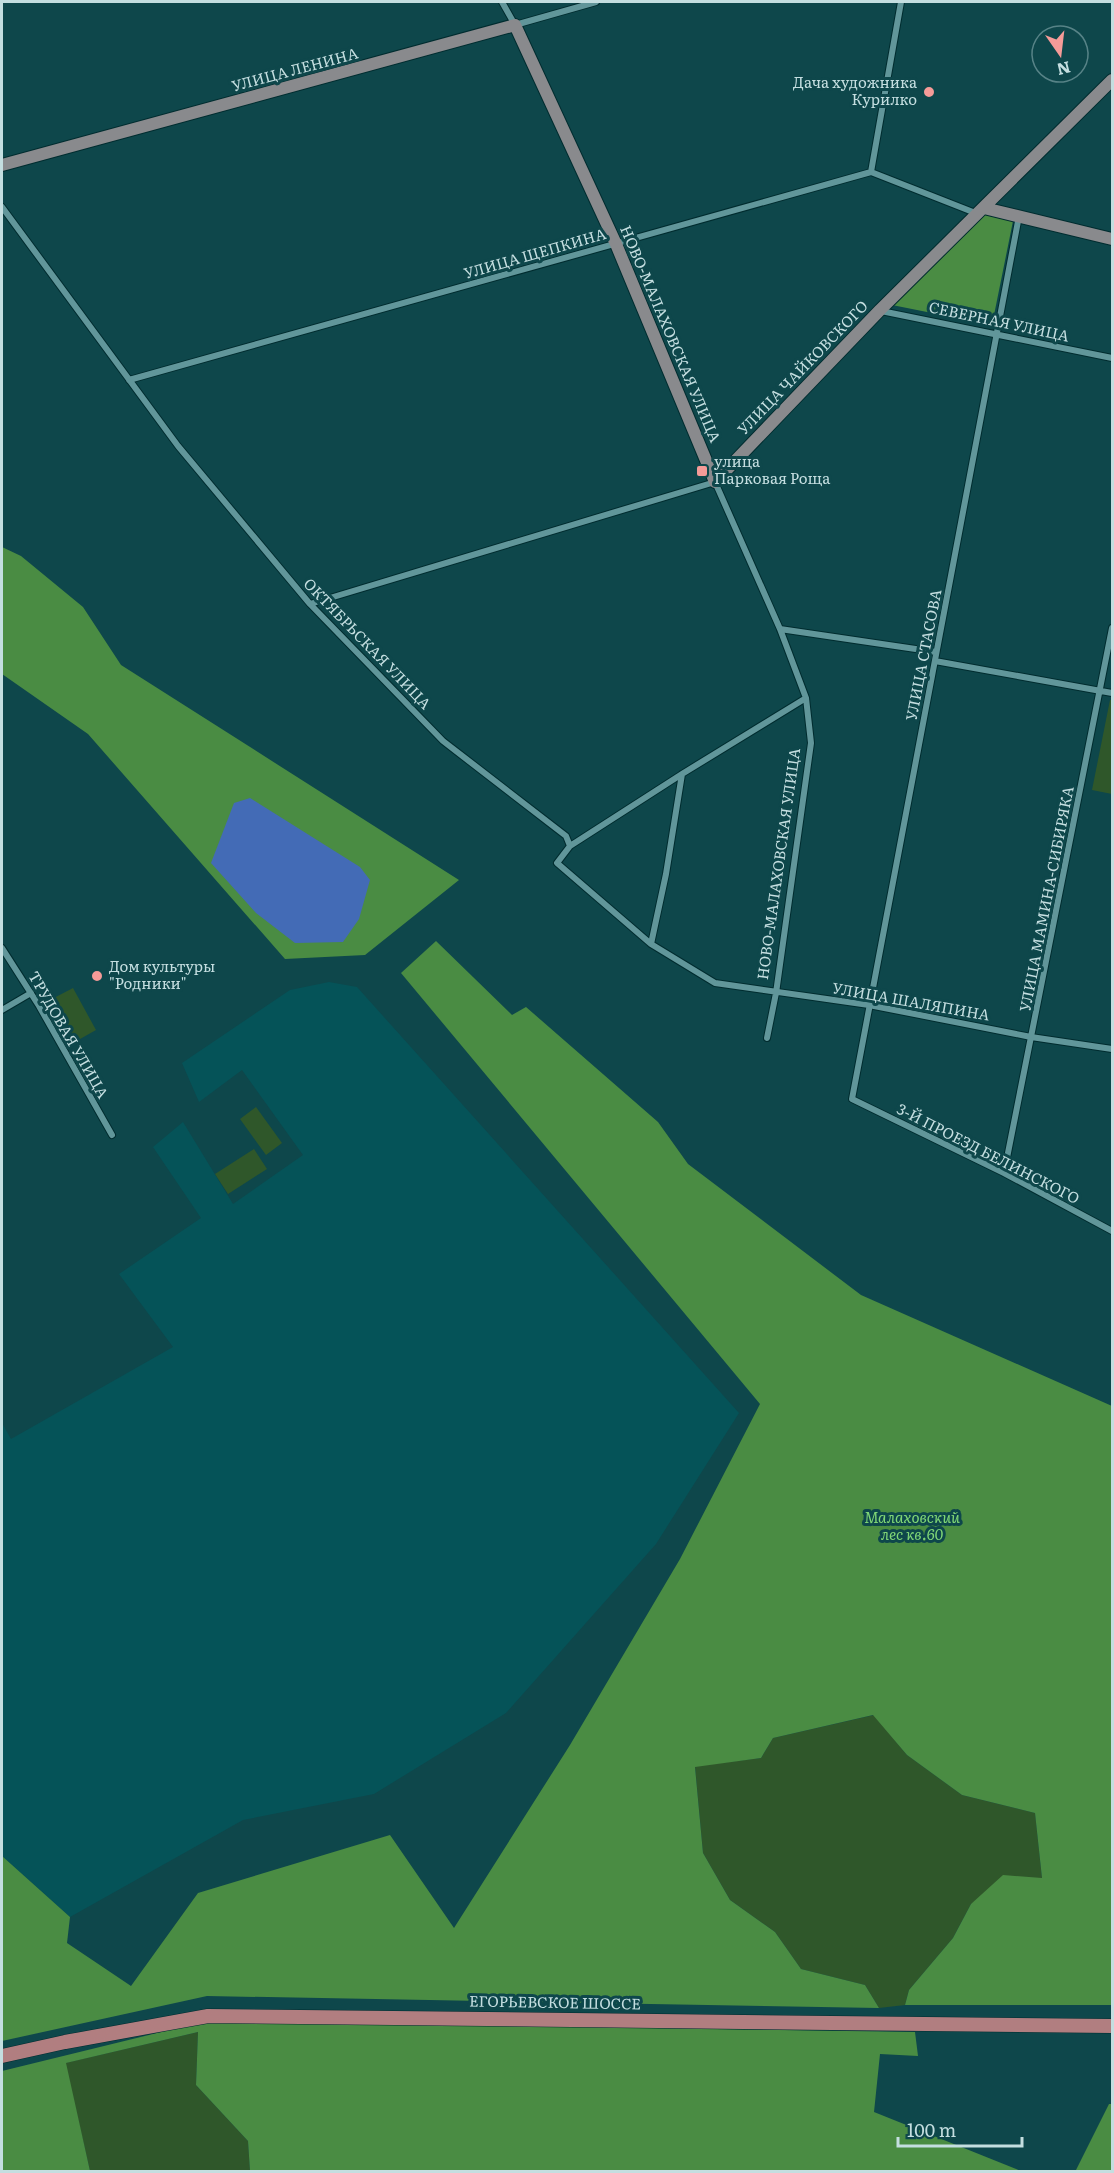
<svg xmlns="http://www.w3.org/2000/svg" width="1114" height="2173" viewBox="0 0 1114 2173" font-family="Literata,serif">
<rect width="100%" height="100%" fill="#0e474b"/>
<path fill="#055358" d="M329,982L357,987L739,1413L656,1544L506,1713L374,1794L243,1820L70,1917L2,1856V1423L11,1439L173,1347L119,1274L201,1218L153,1147L183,1122L233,1204L303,1155L242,1070L199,1102L182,1063L290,990Z"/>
<path fill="#2f572a" d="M1110,700H1112V794L1092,790Z
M73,988L96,1030L73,1043L50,1000Z
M256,1107L282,1143L266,1155L240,1119Z
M254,1149L267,1169L228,1194L215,1174Z
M874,1715L907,1755L962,1795L1035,1813L1042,1878L971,1904L953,1938L909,1990L905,2005L879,2008L865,1985L801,1969L775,1932L730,1900L703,1853L695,1766L761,1758L773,1738Z
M198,2032L196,2085L248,2141L250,2171H90L65,2063Z"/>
<path fill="#4a8c43" d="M985,215L1013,221L992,325L892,305Z
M2,547L21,556L83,607L121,665L459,880L365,955L285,959L88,734L2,674Z
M436,941L512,1015L526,1007L658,1122L688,1164L861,1295L1112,1406V2005H905L909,1990L953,1938L971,1904L1003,1875L1042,1878L1035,1813L962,1795L907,1755L873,1715L773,1738L761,1758L695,1767L703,1853L730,1900L775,1932L801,1969L865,1985L879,2008L207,1996L2,2041V1856L70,1917L67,1943L131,1986L198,1893L390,1835L454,1928L570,1745L680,1559L760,1404L401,973Z
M206,2021L915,2032L918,2056L880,2054L874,2112L1021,2171H250L248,2141L196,2085L198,2032L66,2063L90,2171H2V2071Z
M1109,2104H1112V2171H1071L1076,2170Z"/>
<path fill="#436bb6" d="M250,798L360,867L370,880L359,919L343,942L295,943L256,913L211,863L234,803Z"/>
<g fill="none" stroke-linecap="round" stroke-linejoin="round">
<defs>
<path id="street" d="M502,2L515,25L596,2
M871,172L901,2
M2,207L178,446L310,604L443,741L566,836L570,846L557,863L651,944L715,983L869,1005L1031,1037L1112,1049
M1019,216L852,1099L1004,1173L1112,1231
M881,311L1112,358
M129,380L871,172L978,214
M310,604L715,482L780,629L806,698L811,743L776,993L767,1038
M780,629L936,652
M935,661L1112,693
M570,846L682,774L806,698
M651,944L666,874L682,774
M2,948L39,1006L112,1135
M2,1010L31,993
M1004,1173L1112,628"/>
<path id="secondary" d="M2,165L515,25L616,244L715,482L880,310L1112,80
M984,208L1112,239"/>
<path id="primary" d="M2,2056L65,2042L208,2016L1112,2026"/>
</defs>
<use href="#street" stroke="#002c2f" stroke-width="8"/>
<use href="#secondary" stroke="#002c2f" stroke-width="14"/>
<use href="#primary" stroke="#002c2f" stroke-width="15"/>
<use href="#street" stroke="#61969a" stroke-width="6"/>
<use href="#secondary" stroke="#898a8d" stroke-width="12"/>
<use href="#primary" stroke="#b17e80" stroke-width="14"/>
</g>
<g fill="#f59b98" stroke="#0e474b" stroke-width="2">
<circle cx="929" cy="92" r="6"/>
<rect x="696" y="465" width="12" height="12" rx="3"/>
<circle cx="97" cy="976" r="6"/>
</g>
<g text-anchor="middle" stroke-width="6" stroke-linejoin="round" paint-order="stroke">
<g font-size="15" fill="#c4dee0" stroke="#0e474b">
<text transform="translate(295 70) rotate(-15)" y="5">УЛИЦА ЛЕНИНА</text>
<text transform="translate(535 254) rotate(-16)" y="5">УЛИЦА ЩЕПКИНА</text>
<text transform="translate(999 322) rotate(12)" y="5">СЕВЕРНАЯ УЛИЦА</text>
<text transform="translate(670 334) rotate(67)" y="5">НОВО-МАЛАХОВСКАЯ УЛИЦА</text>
<text transform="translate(803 368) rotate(-46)" y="5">УЛИЦА ЧАЙКОВСКОГО</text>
<text transform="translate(367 644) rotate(46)" y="5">ОКТЯБРЬСКАЯ УЛИЦА</text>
<text transform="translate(924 655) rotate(-79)" y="5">УЛИЦА СТАСОВА</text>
<text transform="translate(779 864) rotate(-82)" y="5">НОВО-МАЛАХОВСКАЯ УЛИЦА</text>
<text transform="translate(1047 899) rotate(-79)" y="5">УЛИЦА МАМИНА-СИБИРЯКА</text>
<text transform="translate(911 1002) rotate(10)" y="5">УЛИЦА ШАЛЯПИНА</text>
<text transform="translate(68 1035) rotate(60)" y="5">ТРУДОВАЯ УЛИЦА</text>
<text transform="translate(988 1154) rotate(27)" y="5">3-Й ПРОЕЗД БЕЛИНСКОГО</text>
<text transform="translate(555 2003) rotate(1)" y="5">ЕГОРЬЕВСКОЕ ШОССЕ</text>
</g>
<g font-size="15" fill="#c4dee0" stroke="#0e474b" text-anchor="start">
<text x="917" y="88" text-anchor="end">Дача художника<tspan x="917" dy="17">Курилко</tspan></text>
<text x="714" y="467">улица<tspan x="714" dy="17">Парковая Роща</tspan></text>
<text x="109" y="972">Дом культуры<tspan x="109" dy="17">"Родники"</tspan></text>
</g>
<g font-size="15" font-style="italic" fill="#80d776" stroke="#0e474b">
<text x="912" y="1523">Малаховский<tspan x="912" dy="17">лес кв.60</tspan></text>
</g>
</g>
<rect width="1114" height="2173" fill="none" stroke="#c4dee0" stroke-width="6"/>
<g transform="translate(1060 54) rotate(166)"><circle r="28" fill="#0e474b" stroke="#578387" stroke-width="1.5"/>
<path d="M0-4.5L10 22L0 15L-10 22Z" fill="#f59b98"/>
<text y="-9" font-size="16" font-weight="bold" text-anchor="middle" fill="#c4dee0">N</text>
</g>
<path d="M898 2137v9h124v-9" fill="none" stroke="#c4dee0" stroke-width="3"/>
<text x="907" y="2137" font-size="18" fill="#c4dee0" stroke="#0e474b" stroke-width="4.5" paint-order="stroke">100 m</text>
</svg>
